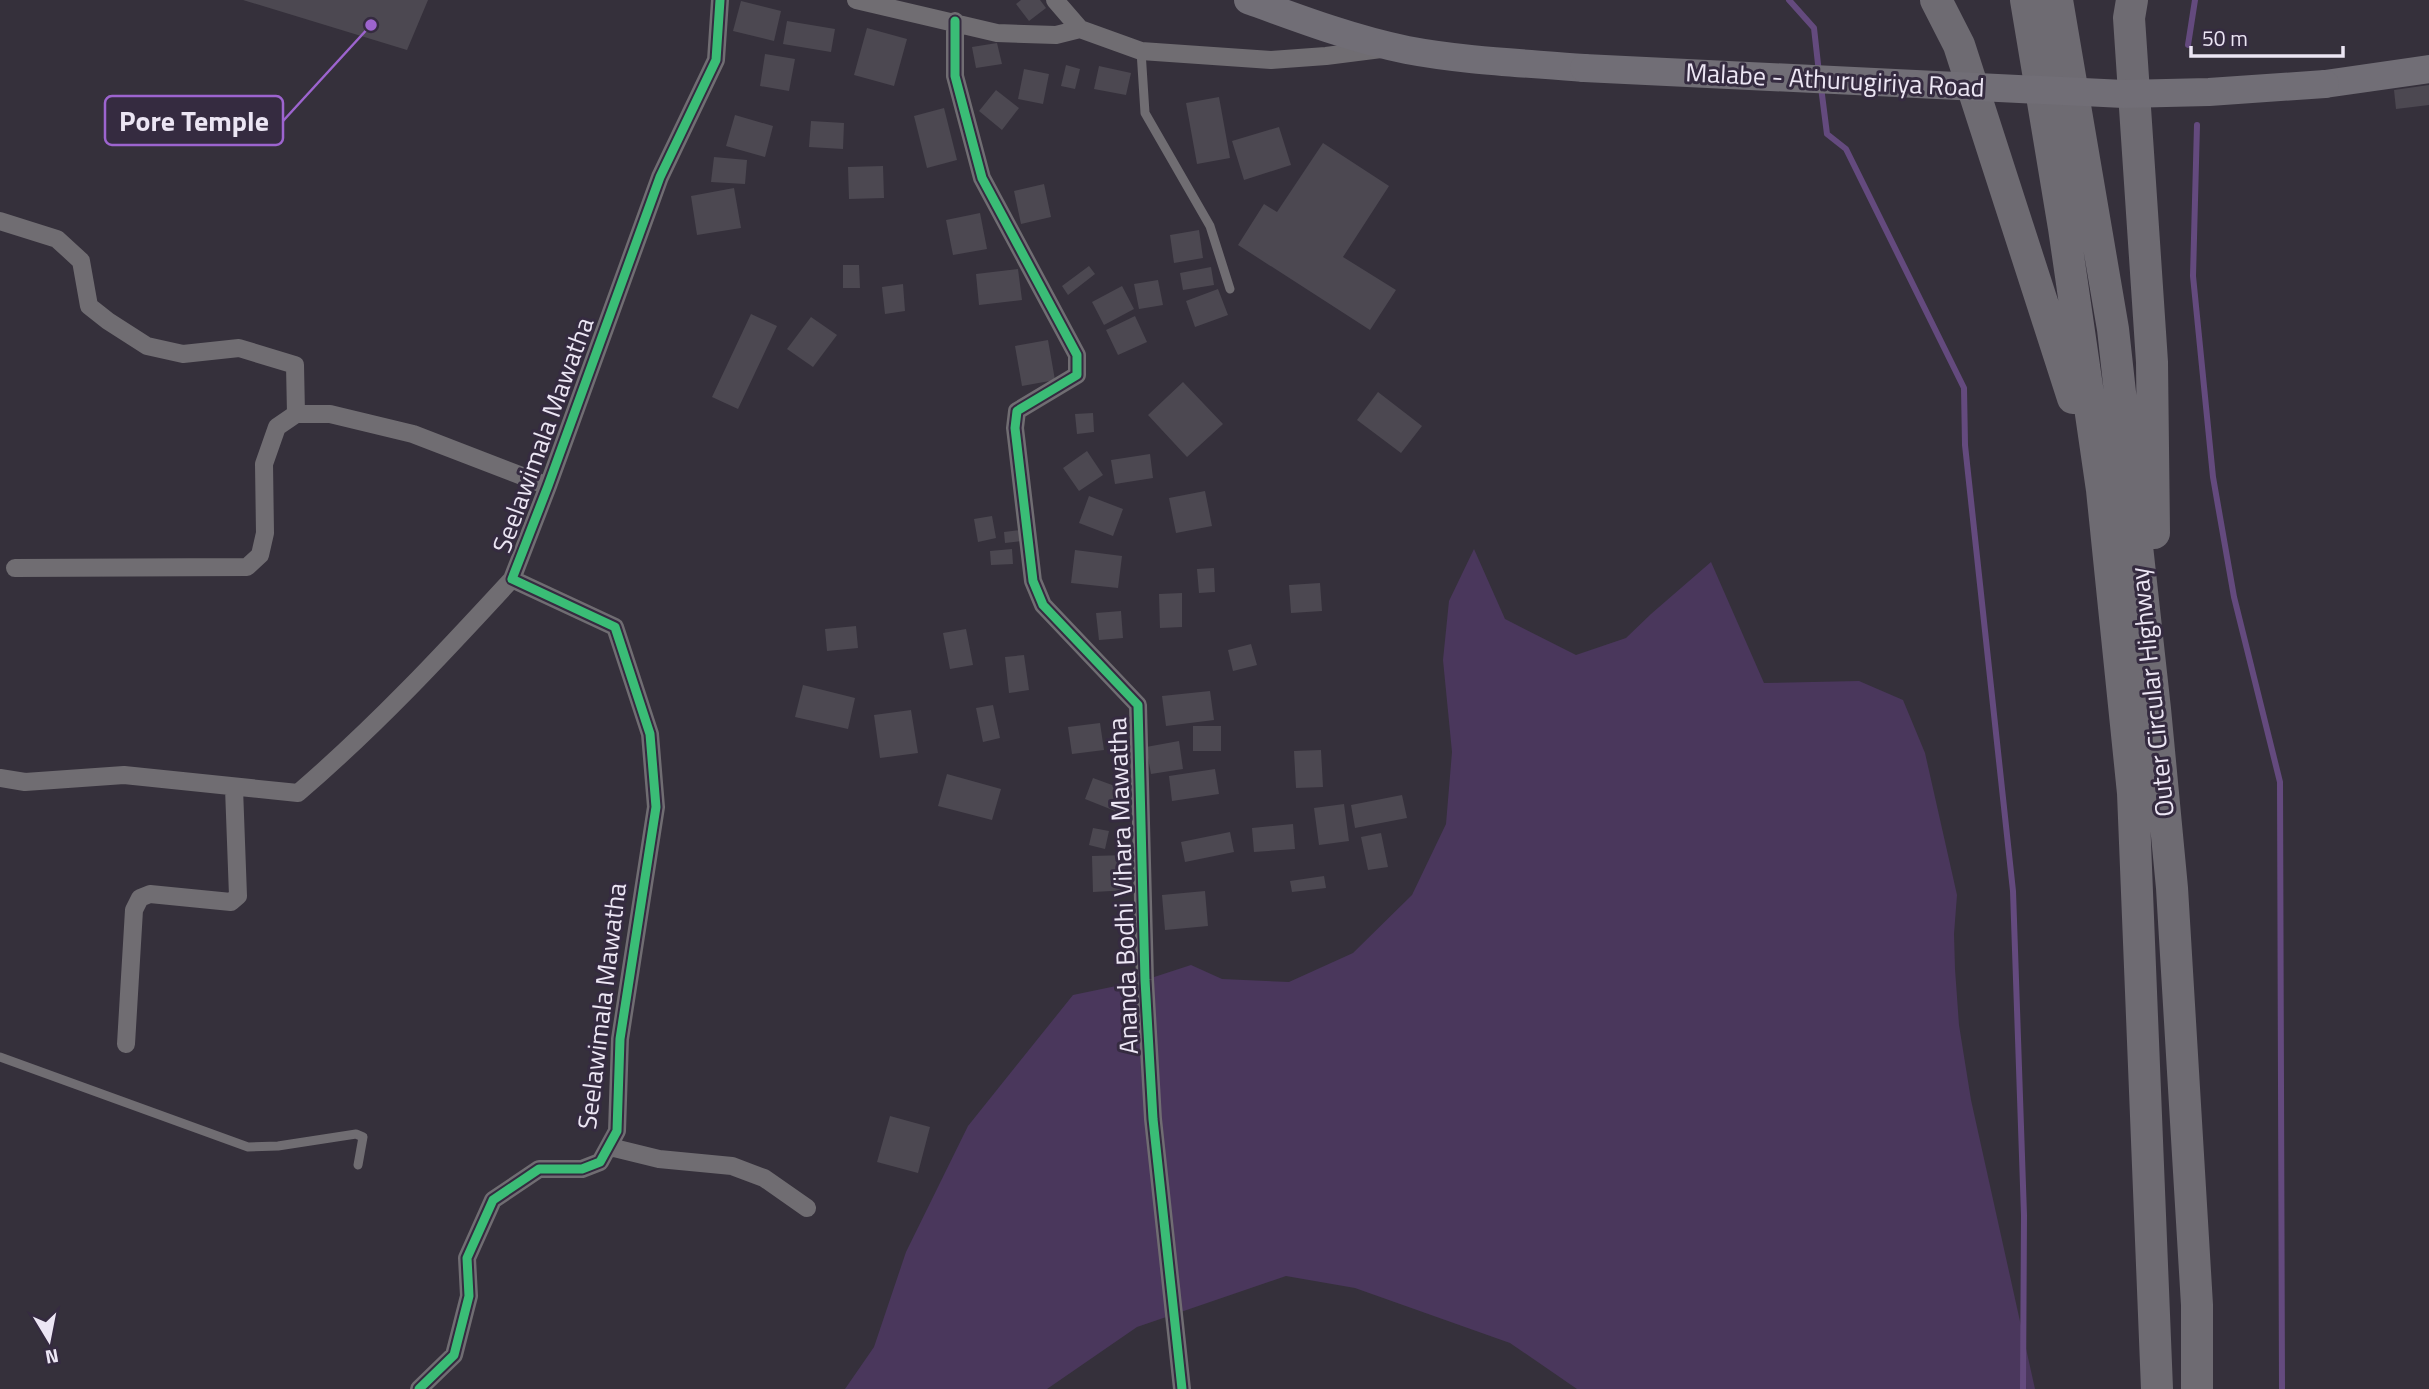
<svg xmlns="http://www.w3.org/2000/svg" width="2429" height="1389" viewBox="0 0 2429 1389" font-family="'Titillium Web',sans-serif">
<rect width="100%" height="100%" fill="#35303b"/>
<path fill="#4a375c" d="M1474,549L1505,619L1576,655L1626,638L1651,614L1711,562L1764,683L1859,681L1903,700L1925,753L1957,895L1954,934L1955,969L1959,1025L1971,1100L2035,1389H1577L1510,1343L1355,1288L1286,1276L1137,1327L1047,1389H845L874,1347L906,1252L968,1126L1073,995L1145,980L1191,965L1222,979L1289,982L1353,953L1412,895L1446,824L1452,752L1443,660L1449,601Z"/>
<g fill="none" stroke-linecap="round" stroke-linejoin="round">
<path stroke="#644a7e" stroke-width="6" d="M1789,0L1814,28L1819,73
M2188,45L2195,0
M1821,87L1827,134L1846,149L1964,388L1965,445L2013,891L2024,1215L2023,1389
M2197,125L2193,276L2213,477L2234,597L2280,782L2282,1389"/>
</g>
<path fill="#4c4851" d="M243,0H428L407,50Z
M1021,0H1040L1046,8L1029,21L1016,4Z
M741,1L781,11L774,41L733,31Z
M787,21L835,29L831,52L783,44Z
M867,28L907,39L894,86L854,75Z
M997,43L1002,64L976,68L972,47Z
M765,54L795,59L789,91L760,86Z
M1066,65L1080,69L1075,89L1061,86Z
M1099,66L1131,73L1126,95L1094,89Z
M1024,69L1049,74L1043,104L1018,99Z
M2429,85V105L2396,109L2394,90Z
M996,90L1019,108L1002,130L979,111Z
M1219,97L1230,158L1197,164L1186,103Z
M944,108L957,160L927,168L914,116Z
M735,115L773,126L765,157L726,146Z
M811,121L844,123L843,149L809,147Z
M1279,127L1291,165L1244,180L1232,141Z
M1323,143L1389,186L1343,257L1396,290L1370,330L1238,245L1264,204L1277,212Z
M714,157L747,160L745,184L711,182Z
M883,166L884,198L849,199L848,167Z
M1044,184L1051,217L1021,224L1014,191Z
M734,188L741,228L697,235L691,196Z
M980,213L987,249L953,255L946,220Z
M1199,230L1203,258L1174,263L1170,235Z
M843,265H859L860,288H843Z
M1089,266L1095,274L1068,295L1062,286Z
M1211,267L1214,285L1183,290L1180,273Z
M1018,269L1022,300L979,305L976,274Z
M1158,280L1163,305L1139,309L1134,284Z
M903,284L905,311L885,314L882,287Z
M1122,286L1134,309L1104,325L1092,302Z
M1218,289L1228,315L1195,327L1186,301Z
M751,314L777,326L738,409L712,397Z
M1135,316L1147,342L1118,355L1106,330Z
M811,317L837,335L813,367L787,349Z
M1048,340L1055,380L1022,386L1015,346Z
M1183,382L1223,424L1187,457L1148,415Z
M1378,392L1422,426L1401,453L1357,420Z
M1093,413L1094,432L1077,434L1075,414Z
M1087,451L1103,475L1079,491L1063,468Z
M1150,454L1153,478L1115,484L1111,460Z
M1205,491L1212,526L1176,533L1169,498Z
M1089,496L1123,509L1113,536L1079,523Z
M992,516L996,538L978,542L974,519Z
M1020,530L1021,541L1005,543L1004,532Z
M1012,549L1013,564L991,565L990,551Z
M1075,550L1122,556L1118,588L1071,583Z
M1214,568L1215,592L1199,593L1197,569Z
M1320,583L1322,611L1291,613L1289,585Z
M1182,593V627L1160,628L1159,594Z
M1121,611L1123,638L1099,640L1096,613Z
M856,626L858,648L827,651L825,629Z
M966,629L973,665L950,669L943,633Z
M1251,644L1257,665L1233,671L1228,650Z
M1024,655L1029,690L1009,693L1005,657Z
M803,685L855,698L848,729L795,717Z
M1210,691L1214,720L1166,726L1162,696Z
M993,705L1000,738L983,742L976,708Z
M911,710L918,753L880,758L874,715Z
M1100,723L1104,750L1072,754L1068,727Z
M1193,726H1221V751H1193Z
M1179,741L1183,769L1151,774L1146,747Z
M1321,750L1323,787L1296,788L1294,751Z
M1215,769L1219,794L1172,801L1169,776Z
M947,774L1001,789L992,820L938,806Z
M1093,778L1123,789L1115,811L1085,799Z
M1402,795L1407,818L1355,828L1351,805Z
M1344,804L1349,841L1319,845L1314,808Z
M1293,824L1295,849L1254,852L1252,828Z
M1093,828L1109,831L1105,849L1089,845Z
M1230,832L1234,852L1185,862L1181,842Z
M1381,833L1388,867L1368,870L1361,837Z
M1128,855L1130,890L1093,892L1092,856Z
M1324,876L1326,888L1292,892L1290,881Z
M1205,891L1208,926L1165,930L1162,895Z
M890,1116L930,1127L918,1173L877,1162Z"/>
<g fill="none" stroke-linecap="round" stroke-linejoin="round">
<path stroke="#706d72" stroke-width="9" d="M1141,51L1145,113L1210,226L1230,289
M0,1057L248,1147L278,1146L356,1134L363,1137L358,1165"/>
<path stroke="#706d72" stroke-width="18" d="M856,0L997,33L1056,35L1080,29
M1055,0L1080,29L1141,51L1271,60L1326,56L1381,49
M955,21V76L982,178L1077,355V375L1017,411L1015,428L1033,581L1043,605L1138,705L1145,980L1153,1119L1182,1389
M0,221L57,239L81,261L89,306L108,321L147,346L183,354L239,348L295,365L296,414
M15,568L247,567L260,555L265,533L264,464L277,427L296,414H330L413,434L548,486
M0,778L25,782L124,775L298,793C376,726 442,655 512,579
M126,1044L134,910L140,898L150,894L231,902L238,896L234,788
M610,1147L659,1159L732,1166L764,1178L807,1208
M419,1389L454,1355L469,1296L467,1258L493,1200L539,1169H582L600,1162L617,1131L620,1039L656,807L650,734L615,627L512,579L548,486L660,177L716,60L720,0"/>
<path stroke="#716e76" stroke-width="28" d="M1248,0C1300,19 1353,39 1407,50C1465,61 1525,63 1584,68
M2325,84L2429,69"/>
<path stroke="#6e6b72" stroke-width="32" d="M1936,0L1959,45L2073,398
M2026,0L2064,228L2102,490L2133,793L2157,1389
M2057,0L2113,329L2155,709L2172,888L2197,1305V1389
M2132,0L2129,18L2152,362L2154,533"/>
<path stroke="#716e76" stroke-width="28" d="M1584,68L2124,94L2209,92L2325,84"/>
<defs>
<path id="cycleway" d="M955,21V76L982,178L1077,355V375L1017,411L1015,428L1033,581L1043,605L1138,705L1145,980L1153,1119L1182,1389
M419,1389L454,1355L469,1296L467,1258L493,1200L539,1169H582L600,1162L617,1131L620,1039L656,807L650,734L615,627L512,579L548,486L660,177L716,60L720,0"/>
</defs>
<use href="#cycleway" stroke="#352b40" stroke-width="13"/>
<use href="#cycleway" stroke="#3abd76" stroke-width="9"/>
</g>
<g text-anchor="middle" stroke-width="6" stroke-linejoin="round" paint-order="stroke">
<g font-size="26" fill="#ece6f4" stroke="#352b40">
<text transform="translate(1835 80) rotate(3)" y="9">Malabe - Athurugiriya Road</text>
<text transform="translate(543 435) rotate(-70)" y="9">Seelawimala Mawatha</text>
<text transform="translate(2152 692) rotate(-96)" y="9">Outer Circular Highway</text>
<text transform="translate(1123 886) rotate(-92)" y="9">Ananda Bodhi Vihara Mawatha</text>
<text transform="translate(602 1006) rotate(-83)" y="9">Seelawimala Mawatha</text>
</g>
</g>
<path fill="none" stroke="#9d64cf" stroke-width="2.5" d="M371 25L283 121"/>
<circle fill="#9d64cf" stroke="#352b40" stroke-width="2.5" cx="371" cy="25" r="7"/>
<rect fill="#352b40" stroke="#9d64cf" stroke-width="2.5" x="105" y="96" width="178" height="49" rx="7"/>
<g font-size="28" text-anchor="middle" font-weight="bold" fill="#ece6f4">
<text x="194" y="131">Pore Temple</text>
</g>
<g transform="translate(49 1340) rotate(170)" stroke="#352b40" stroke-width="5" paint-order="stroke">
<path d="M0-5L12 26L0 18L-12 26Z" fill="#ece6f4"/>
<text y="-10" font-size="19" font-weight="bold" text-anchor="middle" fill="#ece6f4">N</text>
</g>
<path d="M2191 46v10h152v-10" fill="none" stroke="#ece6f4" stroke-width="3.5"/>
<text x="2202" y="46" font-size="21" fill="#ece6f4" stroke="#352b40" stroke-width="5" paint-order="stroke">50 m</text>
</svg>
